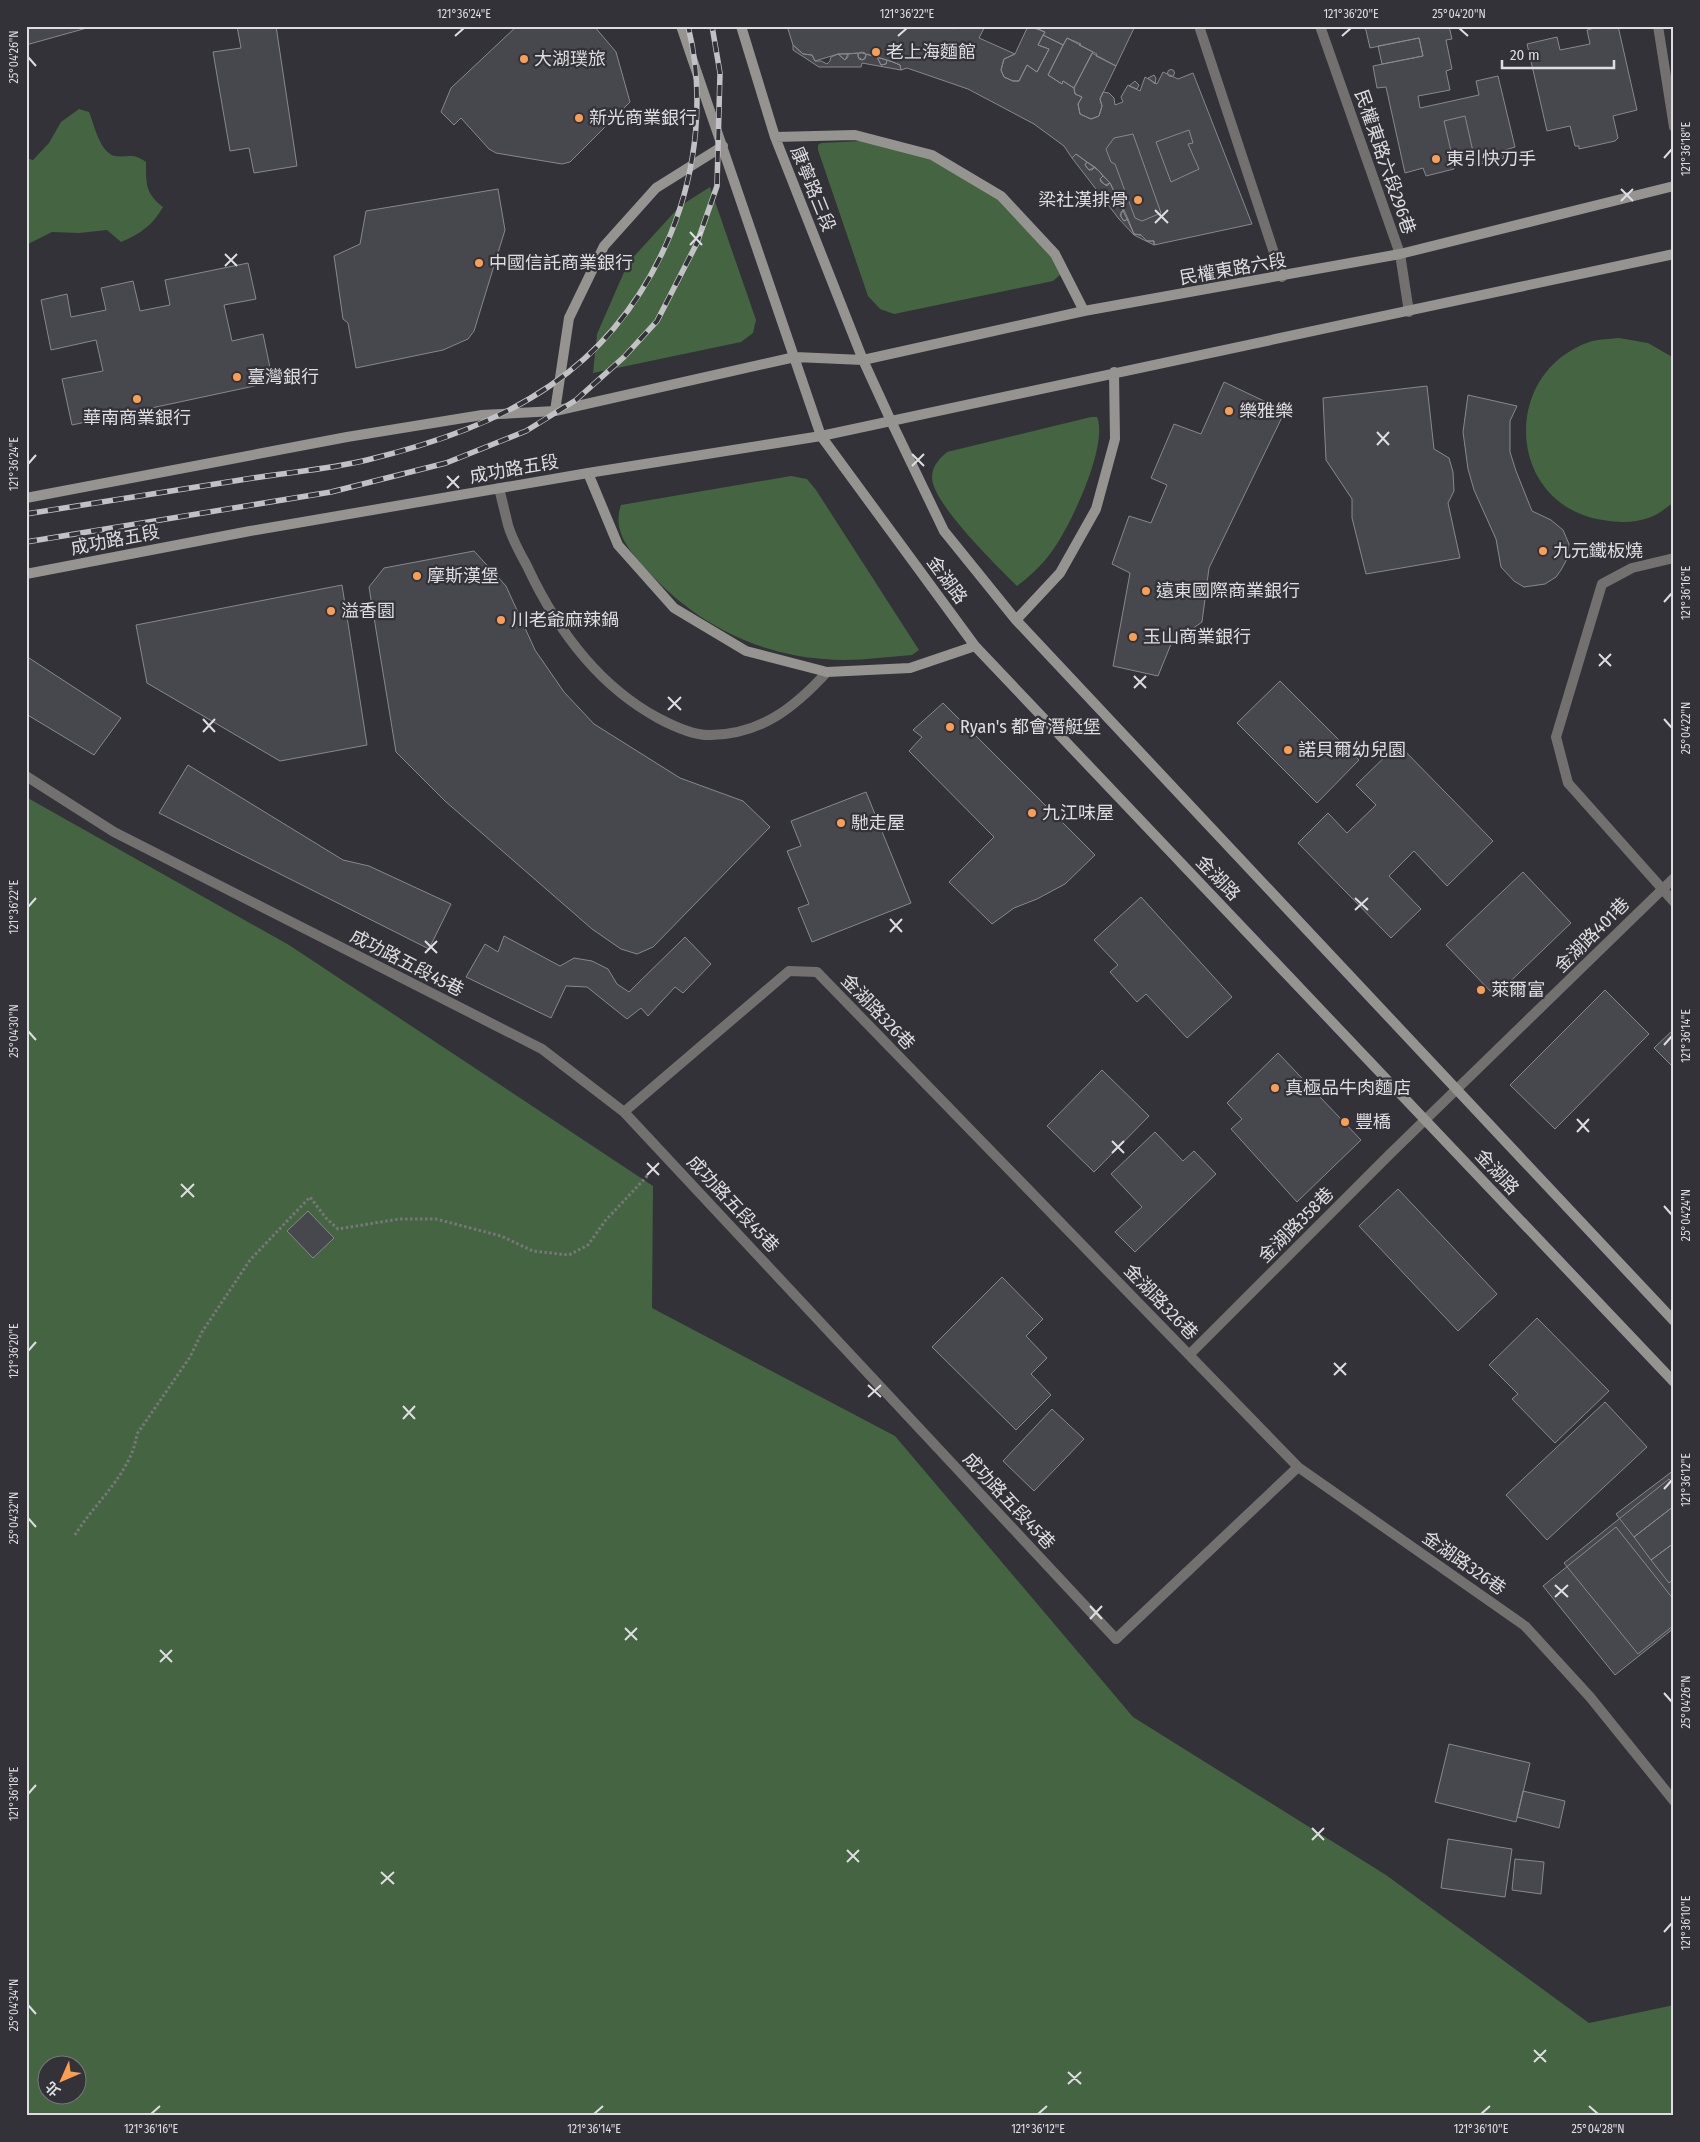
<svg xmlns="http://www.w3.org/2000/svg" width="1700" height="2142" viewBox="0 0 1700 2142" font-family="'Fira Sans Condensed','Noto Sans TC',sans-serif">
<rect width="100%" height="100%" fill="#323238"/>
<path fill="#456441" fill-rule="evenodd" d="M79,109L89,112C94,124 100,153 115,156C130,158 132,152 146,162C146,183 145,193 163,207C153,225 140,234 121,242L107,230L79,233L52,232L26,245V158L33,160L49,143L61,122Z
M861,141L908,149L978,182L1041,236L1061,274L1053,281L894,314L880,309L868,296L818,150V145L821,143Z
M710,187L756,320L753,333L741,342L593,373L597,334L628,263L680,206Z
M1619,338L1648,343L1674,358V502C1667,507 1659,514 1651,517C1636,523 1619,523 1603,520C1507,506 1499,374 1589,342C1598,339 1610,339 1619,338Z
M1091,417H1097C1109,445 1069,530 1050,554C1041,566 1029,577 1017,586C997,566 933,504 932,478C932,466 939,459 947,452Z
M791,476L807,479L816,490L919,650L912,655C884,657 853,662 824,659C754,654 692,621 645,568C629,550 612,531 621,505Z
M26,797L289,945L653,1186L652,1308L895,1436L1133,1717L1386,1875L1589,2023L1674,2005V2116H26ZM48,2064H78V2094H48Z"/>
<path fill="#47484e" stroke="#87888e" d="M26,26H94L26,45Z
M237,26H276L297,166L254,173L249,148L230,151L213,52L241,48Z
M517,26H594L616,52L630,102L570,162L562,164L496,153L489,149L461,118L454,125L441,112L451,88Z
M787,26H948L954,29L956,26H985L979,38L1015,54L1004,59L1001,70L1004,77L1013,81H1019L1027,65L1037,72L1049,49L1038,45L1043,35L1063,45L1048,75L1062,84L1063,81L1074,88L1075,94L1082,97L1078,104L1080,114L1091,119L1099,116L1102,106L1100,99L1103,92L1109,93L1114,98L1115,105L1123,102L1121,97L1128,85L1140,91L1145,77L1157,84L1163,72L1178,79L1193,73L1252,224L1154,245V241H1147L1141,235L1134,234L1110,183L1099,171L1076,154L1072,158L1064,146L1034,124L968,89L907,68L901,70L900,65L893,62L862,53L838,54L815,61L812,55L803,54L793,45Z
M1028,26L1045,32L1038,45L1049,49L1037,72L1027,65L1019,81H1013L1004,77L1001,70L1004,59L1015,54Z
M1032,26H1135L1116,66L1096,56L1097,54L1079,45L1081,44L1067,38L1063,45L1043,35L1045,32Z
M1365,26H1449L1452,39L1446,40L1452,69L1446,71L1450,90L1418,96L1420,108L1479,95L1476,81L1498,76L1515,147L1502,151L1504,158L1476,165L1474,156L1453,160L1454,169L1426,176L1423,168L1405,173L1386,87L1377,88L1373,66L1423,56L1419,38L1370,48Z
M1603,26H1618L1637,110L1613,116L1618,138L1615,141L1579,149V146H1575L1570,126L1547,131L1527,44L1557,37L1560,50L1590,44L1587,30Z
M1067,38L1093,52L1074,88L1063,81L1062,84L1048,75Z
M1419,38L1423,56L1382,64L1378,46Z
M793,45L803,54L812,55L815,61H821L827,64L830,61L831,57L838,54L845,60L848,54L858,53V57L863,60L867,54L877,57L881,65L886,64L887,60L893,62L900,65L901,70L862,63L861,67H819L793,50Z
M858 56a4 4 0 1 1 8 0a4 4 0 1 1-8 0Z
M1092,53L1116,66L1100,99L1102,106L1099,116L1091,119L1080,114L1078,104L1082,97L1075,94L1074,88Z
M838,54H848V57L845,60Z
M877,57L887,60L886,64L881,65Z
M1167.5 73a3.5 3.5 0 1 1 7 0a3.5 3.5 0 1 1-7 0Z
M1154,75L1156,78L1155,84L1148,78Z
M1135,81L1139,85L1137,89L1129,86Z
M1465,116L1474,156L1453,160L1444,121Z
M1189,130L1193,143L1188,144L1199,169L1171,182L1156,142Z
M1133,134L1161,213L1142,221L1135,218L1115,164L1111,162L1106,149L1114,138Z
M1076,154L1087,162L1085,165L1089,170L1095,167L1099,171L1103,176L1100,179L1105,185L1110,183L1114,191L1112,198L1116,202L1119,200L1124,210L1121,212V217L1124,221L1128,219L1134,234L1141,235L1147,241H1154V245L1134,235L1119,219L1072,158Z
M1087,162L1095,167L1092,170H1089L1085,165Z
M1103,176L1110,183L1107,186L1101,182L1100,179Z
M498,189L505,230L474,331L468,339L443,350L356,368L348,323L343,319L334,256L360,244L366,211Z
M1114,191L1119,200L1116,202L1112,198Z
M1124,210L1128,219L1124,221L1120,215Z
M248,263L256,299L224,305L232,341L263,334L273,382L72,425L62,379L103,371L96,340L51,350L41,300L67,294L71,317L106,310L101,288L133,281L140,311L170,305L165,280Z
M1224,382L1285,411L1209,568L1202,622L1171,644L1158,676L1113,666L1130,573L1112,564L1129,516L1151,523L1167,485L1151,478L1174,424L1201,434Z
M1427,386L1434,449L1449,458L1453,472L1454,491L1448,503L1460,558L1366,574L1352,518V499L1326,460L1323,398Z
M1468,395L1517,406L1510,421V452L1516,471L1532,511L1551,520L1563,530L1569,544L1567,559L1561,570L1556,577L1545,584L1524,587L1514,581L1501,567L1496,539L1474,490L1468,469L1463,432Z
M474,551L506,586L535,650L564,692L594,724L680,778L743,801L770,827L653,947L637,954L621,949L592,929L445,801L396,752L369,587L384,568Z
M342,585L367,745L280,761L147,683L136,625Z
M26,656L121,718L94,755L26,714Z
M1280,681L1359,760L1317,803L1237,723Z
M943,703L1095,855L1065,884L1037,899L1014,908L992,924L949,882L994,837L909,751L922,737L913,730Z
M1398,744L1493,841L1447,886L1414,851L1389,876L1421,909L1391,938L1298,843L1328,813L1347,833L1376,805L1356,785Z
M188,765L343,860L369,866L451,904L429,949L159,813Z
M866,792L911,903L812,942L798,908L809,904L787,851L801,846L791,821Z
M1523,872L1571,923L1495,996L1446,945Z
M1141,897L1232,997L1187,1038L1146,994L1137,1002L1110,972L1118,965L1094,940Z
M504,936L560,966L574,958L592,961L608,969L617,984L629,992L685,937L711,964L683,993L675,987L648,1016L641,1008L627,1019L587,987L566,986L551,1018L466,977L485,944L498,952Z
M1605,990L1649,1034L1555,1129L1510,1085Z
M1674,1029V1068L1654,1048Z
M1278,1053L1361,1140L1297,1202L1231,1129L1242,1119L1227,1103Z
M1102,1070L1149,1116L1094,1172L1047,1126Z
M1155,1132L1183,1161L1194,1151L1216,1174L1135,1252L1115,1232L1142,1207L1111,1174Z
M1398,1189L1497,1294L1458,1331L1359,1226Z
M308,1211L334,1238L313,1258L287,1231Z
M1002,1277L1043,1319L1026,1336L1047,1358L1031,1374L1051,1395L1016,1430L932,1347Z
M1537,1318L1609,1391L1555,1443L1512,1399L1518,1394L1489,1365Z
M1605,1402L1647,1447L1547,1540L1506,1495Z
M1052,1409L1084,1439L1034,1491L1003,1461Z
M1674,1470V1506L1634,1537L1616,1514Z
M1669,1479L1674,1485V1625L1638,1654L1564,1563Z
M1674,1506V1543L1651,1560L1634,1537Z
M1616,1527L1674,1600V1628L1615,1675L1543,1586Z
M1674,1543V1579L1669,1583L1651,1560Z
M1449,1744L1530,1763L1516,1822L1435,1802Z
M1523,1791L1565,1801L1559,1828L1517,1817Z
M1448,1839L1512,1849L1505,1897L1441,1888Z
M1515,1859L1544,1862L1541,1894L1512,1890Z"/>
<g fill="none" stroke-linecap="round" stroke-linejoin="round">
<path stroke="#77777c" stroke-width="3" stroke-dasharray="2.5 2.5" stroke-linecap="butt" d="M75,1535C95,1502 131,1474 137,1434L190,1357L202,1332L250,1260L310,1197L326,1218L338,1229L399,1219H436L501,1236L533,1251L569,1255L588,1245L605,1221L649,1174"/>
<path stroke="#73716f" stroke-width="10" d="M499,488C502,500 505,513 508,525C512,539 520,553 527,566C556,628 597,685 658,718C673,726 694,736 711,735C762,734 795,707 827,672"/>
<path stroke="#73716f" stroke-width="10" d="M1199,26L1282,277
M1320,26L1400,254L1409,312
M1658,26L1674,127
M1674,558L1632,568L1602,584L1556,737L1568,783L1674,902
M26,776L114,832L542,1049L624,1112L1116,1639L1298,1467
M624,1112L789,971L817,972L1298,1467L1525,1626L1590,1697L1674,1801
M1189,1355L1391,1153L1674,878"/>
<path stroke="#969490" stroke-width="10" d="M681,26L821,436L975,646L1674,1382
M741,26L775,137L863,360L891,421L944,531L1016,620L1674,1321
M775,137L855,135L932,155L1001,196L1055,254L1084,311
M555,411L569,318L604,246L656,188L723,146
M588,473L618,545L674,608L746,651L827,672L910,668L975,646
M26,498L347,437L482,415L555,411L795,357L863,360L1084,311L1400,254L1674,186
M26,574L250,531L588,473L821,436L1674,254
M1016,620L1060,573L1096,509L1115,439L1114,372"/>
<defs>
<path id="rail" d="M26,514C102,502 177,490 253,478C291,472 330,469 367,460C506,426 614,372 671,233C697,169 705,94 688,26
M26,542L331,492L446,463L526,431L576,400L624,357L657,321L697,243L717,186L720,73L712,26"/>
</defs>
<use href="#rail" stroke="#c2c2c6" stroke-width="5.5"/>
<use href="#rail" stroke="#323238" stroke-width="4" stroke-dasharray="11" stroke-linecap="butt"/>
</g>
<path fill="none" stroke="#dedee2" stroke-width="2" d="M1459,28L1468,36M455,36L464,28M898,36L907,28M1342,36L1351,28M28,57L36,66M1664,158L1672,149M1621,189L1633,201M1621,201L1633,189M1155,210L1168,223M1155,223L1168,210M690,232L702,245M690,245L702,232M225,254L237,266M225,266L237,254M1377,432L1389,445M1377,445L1389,432M912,454L924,466M28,464L36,455M912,466L924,454M447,476L459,488M447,488L459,476M1664,602L1672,593M1599,654L1611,666M1599,666L1611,654M1134,676L1146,688M1134,688L1146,676M668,697L681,710M668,710L681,697M203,719L215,732M1664,719L1672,728M203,732L215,719M1355,898L1368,910M28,907L36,898M1355,910L1368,898M890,919L902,932M890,932L902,919M425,941L437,953M425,953L437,941M28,1031L36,1040M1664,1045L1672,1036M1577,1119L1589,1132M1577,1132L1589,1119M1112,1141L1124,1153M1112,1153L1124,1141M647,1163L659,1175M647,1175L659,1163M181,1184L194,1197M181,1197L194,1184M1664,1206L1672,1215M28,1351L36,1342M1334,1363L1346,1375M1334,1375L1346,1363M868,1385L881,1397M868,1397L881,1385M403,1406L415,1419M403,1419L415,1406M1664,1489L1672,1480M28,1518L36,1527M1555,1585L1568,1597M1555,1597L1568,1585M1090,1606L1102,1619M1090,1619L1102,1606M625,1628L637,1640M625,1640L637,1628M160,1650L172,1662M160,1662L172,1650M1664,1693L1672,1702M28,1794L36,1785M1312,1828L1324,1840M1312,1840L1324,1828M847,1850L859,1862M847,1862L859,1850M381,1872L394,1884M381,1884L394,1872M1664,1932L1672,1923M28,2005L36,2014M1534,2050L1546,2062M1534,2062L1546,2050M1068,2072L1081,2084M1068,2084L1081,2072M1589,2106L1598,2114M151,2114L160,2106M594,2114L603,2106M1038,2114L1047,2106M1481,2114L1490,2106"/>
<g fill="#fb9e51" stroke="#323238" stroke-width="2">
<circle cx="876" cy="52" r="5"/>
<circle cx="524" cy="59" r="5"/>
<circle cx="579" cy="118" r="5"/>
<circle cx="1436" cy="159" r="5"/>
<circle cx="1138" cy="200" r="5"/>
<circle cx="479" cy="263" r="5"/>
<circle cx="237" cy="377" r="5"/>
<circle cx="137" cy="399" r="5"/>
<circle cx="1229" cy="411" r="5"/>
<circle cx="1543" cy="551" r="5"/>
<circle cx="417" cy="576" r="5"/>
<circle cx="1146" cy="591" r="5"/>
<circle cx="331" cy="611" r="5"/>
<circle cx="501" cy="620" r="5"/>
<circle cx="1133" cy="637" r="5"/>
<circle cx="950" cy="727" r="5"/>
<circle cx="1288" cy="750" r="5"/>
<circle cx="1032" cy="813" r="5"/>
<circle cx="841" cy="823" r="5"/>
<circle cx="1481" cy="990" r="5"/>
<circle cx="1275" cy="1088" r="5"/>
<circle cx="1345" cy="1122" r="5"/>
</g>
<g text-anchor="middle" stroke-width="4.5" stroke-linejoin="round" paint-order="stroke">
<g font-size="18" fill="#dedee2" stroke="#323238" text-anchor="start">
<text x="886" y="58">老上海麵館</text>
<text x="534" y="65">大湖璞旅</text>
<text x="589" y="124">新光商業銀行</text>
<text x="1446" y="165">東引快刀手</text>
<text x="1128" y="206" text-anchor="end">梁社漢排骨</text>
<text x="489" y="269">中國信託商業銀行</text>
<text x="247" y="383">臺灣銀行</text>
<text x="1239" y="417">樂雅樂</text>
<text x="137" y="424" text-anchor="middle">華南商業銀行</text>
<text x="1553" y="557">九元鐵板燒</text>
<text x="427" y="582">摩斯漢堡</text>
<text x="1156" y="597">遠東國際商業銀行</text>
<text x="341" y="617">溢香園</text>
<text x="511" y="626">川老爺麻辣鍋</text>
<text x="1143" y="643">玉山商業銀行</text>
<text x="960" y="733">Ryan's 都會潛艇堡</text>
<text x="1298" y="756">諾貝爾幼兒園</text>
<text x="1042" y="819">九江味屋</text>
<text x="851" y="829">馳走屋</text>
<text x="1491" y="996">萊爾富</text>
<text x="1285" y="1094">真極品牛肉麵店</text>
<text x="1355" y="1128">豐橋</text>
</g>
<g font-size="18" fill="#dedee2" stroke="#323238">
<text transform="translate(1385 162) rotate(71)" y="6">民權東路六段296巷</text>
<text transform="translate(813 189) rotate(68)" y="6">康寧路三段</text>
<text transform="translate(1233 269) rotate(-10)" y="6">民權東路六段</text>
<text transform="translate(514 469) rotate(-10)" y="6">成功路五段</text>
<text transform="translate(115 540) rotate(-11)" y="6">成功路五段</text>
<text transform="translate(947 580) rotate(54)" y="6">金湖路</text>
<text transform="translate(1218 878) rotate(46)" y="6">金湖路</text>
<text transform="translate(1592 935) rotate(-45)" y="6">金湖路401巷</text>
<text transform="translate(407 963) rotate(27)" y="6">成功路五段45巷</text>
<text transform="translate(878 1012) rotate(46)" y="6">金湖路326巷</text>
<text transform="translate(1497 1172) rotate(47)" y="6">金湖路</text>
<text transform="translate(733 1204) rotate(47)" y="6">成功路五段45巷</text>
<text transform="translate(1296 1225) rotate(-45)" y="6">金湖路358巷</text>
<text transform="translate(1161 1302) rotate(46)" y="6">金湖路326巷</text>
<text transform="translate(1009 1501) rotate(47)" y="6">成功路五段45巷</text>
<text transform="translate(1464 1563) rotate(35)" y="6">金湖路326巷</text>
</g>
</g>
<rect width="1700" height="2142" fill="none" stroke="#323238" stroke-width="55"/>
<g transform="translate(62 2080) rotate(225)"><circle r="24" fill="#323238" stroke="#77777c"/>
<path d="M0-4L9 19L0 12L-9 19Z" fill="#fb9e51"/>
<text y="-8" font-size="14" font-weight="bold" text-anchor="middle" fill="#dedee2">北</text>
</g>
<path d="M1502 60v8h112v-8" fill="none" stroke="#dedee2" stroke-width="2.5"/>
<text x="1510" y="60" font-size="15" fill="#dedee2" stroke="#323238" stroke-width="4" paint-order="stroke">20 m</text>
<rect x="28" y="28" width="1644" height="2086" fill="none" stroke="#dedee2" stroke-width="2"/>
<g font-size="12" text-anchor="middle" fill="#dedee2">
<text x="464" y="18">121°36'24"E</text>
<text x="907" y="18">121°36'22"E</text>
<text x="1351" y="18">121°36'20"E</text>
<text x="1459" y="18">25°04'20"N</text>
<text transform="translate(14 57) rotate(-90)" y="4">25°04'26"N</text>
<text transform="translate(1686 149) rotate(-90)" y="4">121°36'18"E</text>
<text transform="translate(14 464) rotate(-90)" y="4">121°36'24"E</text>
<text transform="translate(1686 593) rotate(-90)" y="4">121°36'16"E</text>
<text transform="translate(1686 728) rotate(-90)" y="4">25°04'22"N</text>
<text transform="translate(14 907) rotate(-90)" y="4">121°36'22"E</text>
<text transform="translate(14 1031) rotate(-90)" y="4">25°04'30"N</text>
<text transform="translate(1686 1036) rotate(-90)" y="4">121°36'14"E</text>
<text transform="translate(1686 1215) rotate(-90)" y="4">25°04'24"N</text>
<text transform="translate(14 1351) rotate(-90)" y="4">121°36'20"E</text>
<text transform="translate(1686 1480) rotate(-90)" y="4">121°36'12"E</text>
<text transform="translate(14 1518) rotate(-90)" y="4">25°04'32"N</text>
<text transform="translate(1686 1702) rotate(-90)" y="4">25°04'26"N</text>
<text transform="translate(14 1794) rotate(-90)" y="4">121°36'18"E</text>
<text transform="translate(1686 1923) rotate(-90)" y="4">121°36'10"E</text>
<text transform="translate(14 2005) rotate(-90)" y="4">25°04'34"N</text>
<text x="151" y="2133">121°36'16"E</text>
<text x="594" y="2133">121°36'14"E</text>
<text x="1038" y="2133">121°36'12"E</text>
<text x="1481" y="2133">121°36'10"E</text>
<text x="1598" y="2133">25°04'28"N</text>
</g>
</svg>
